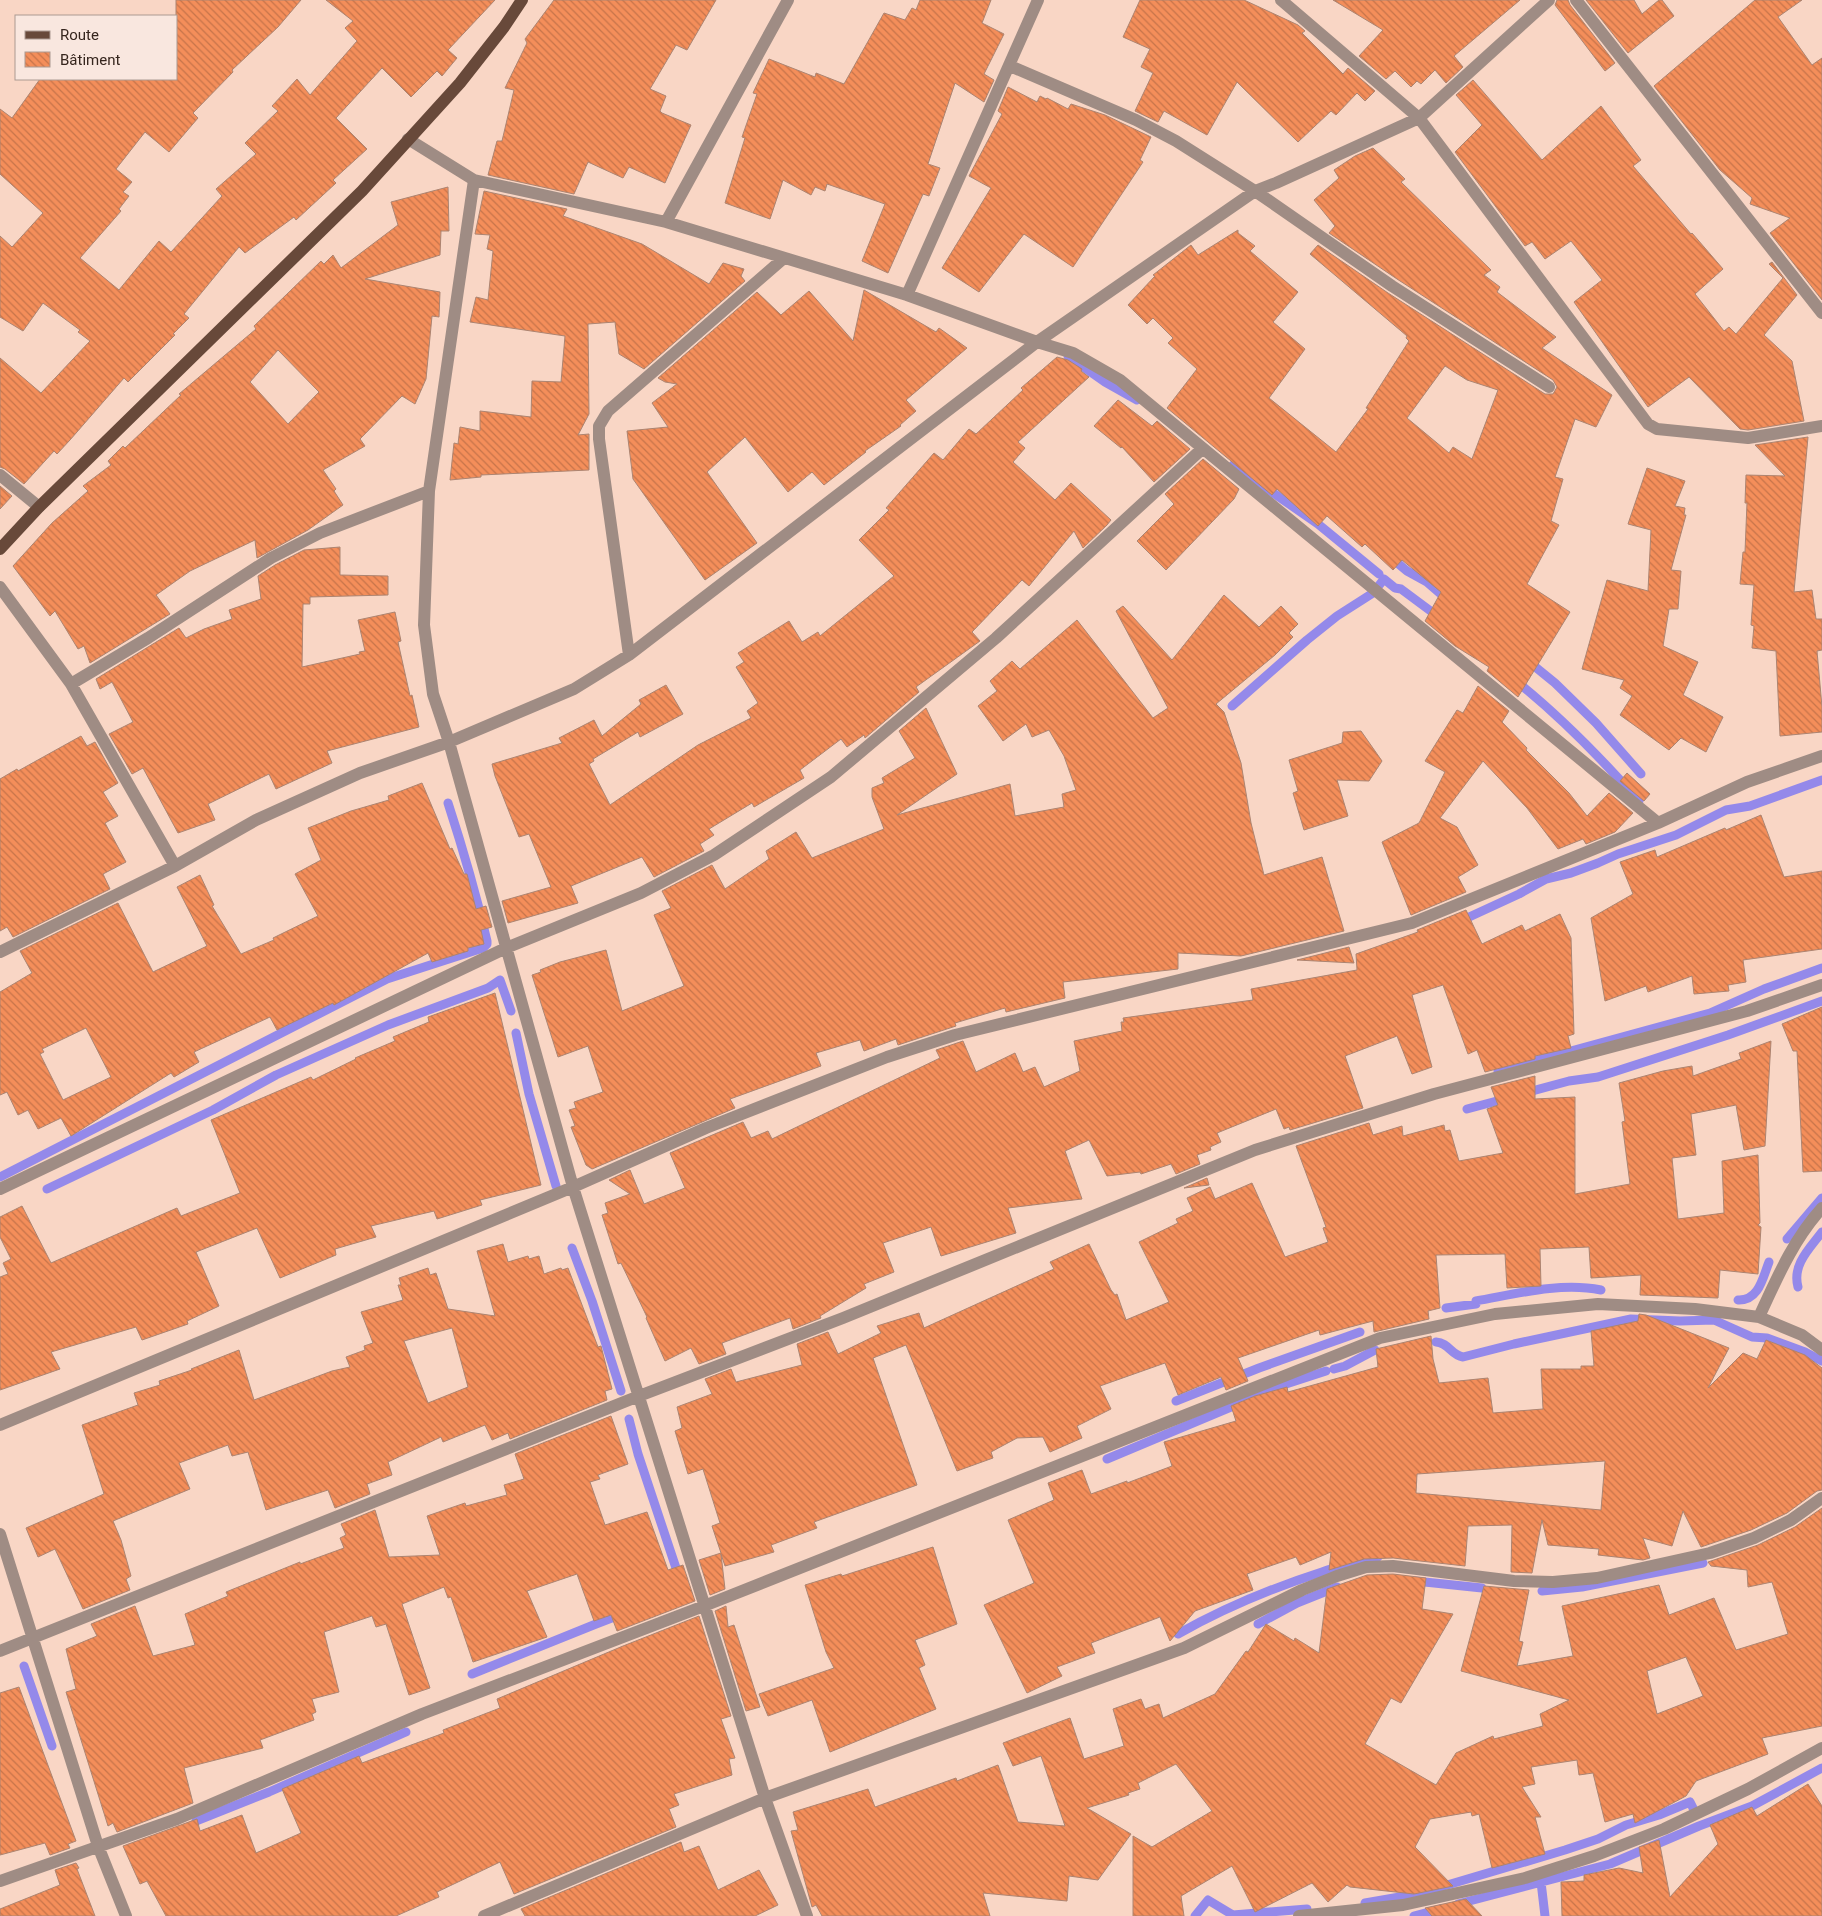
<svg xmlns="http://www.w3.org/2000/svg" width="1822" height="1916" viewBox="0 0 1822 1916" font-family="Roboto,sans-serif">
<defs>
<pattern id="building-back-hatch" width="6" height="6" patternUnits="userSpaceOnUse" patternTransform="scale(1.25)"><rect width="6" height="6" fill="#f48e5a"/><path d="M-1 5l2 2M0 0l6 6M5-1l2 2" fill="none" stroke="#c6744a"/></pattern>
</defs>
<rect width="100%" height="100%" fill="#f9d6c5"/>
<g fill="none" stroke-linecap="round" stroke-linejoin="round">
<path stroke="#9489ea" stroke-width="9" d="M1068,356L1105,382L1137,400
M1233,465L1318,524L1379,574
M1389,556L1407,571L1427,582L1449,601
M1528,661L1555,683L1596,723L1641,774
M1516,681C1561,717 1601,758 1639,801
M1232,706L1307,640L1337,616L1373,593L1384,579L1395,588L1401,589L1440,618
M1467,918L1519,894L1546,879L1571,873L1598,863L1618,854L1676,835L1726,810L1750,806L1822,780
M516,1033L529,1094L556,1186
M1498,1071L1710,1013L1764,989L1822,968
M1525,1093L1569,1081L1598,1077L1728,1035L1822,1001
M1467,1109L1508,1098
M0,1177L387,979L483,948L487,944V941C476,894 463,849 448,803
M47,1189L213,1110L276,1075L388,1025L488,988L500,980L511,1011
M1787,1239L1822,1198
M572,1248L592,1301L621,1391
M1798,1287C1792,1265 1809,1249 1822,1232
M1738,1300C1759,1301 1763,1277 1769,1262
M1446,1308L1476,1304V1301C1516,1294 1560,1282 1601,1290
M1436,1342C1449,1343 1451,1355 1463,1357L1514,1344L1631,1319L1680,1321L1714,1320L1752,1337L1767,1338L1805,1352L1822,1361
M1334,1369L1345,1366L1375,1350
M1176,1401L1259,1368L1360,1332
M629,1419L638,1454L679,1577
M1107,1459L1286,1384L1326,1371
M1415,1581L1482,1588
M1542,1591L1582,1587L1703,1563
M1258,1624L1297,1603L1337,1587
M1178,1634C1224,1608 1272,1588 1322,1572C1340,1566 1359,1559 1378,1557
M24,1666L52,1746
M472,1674L596,1624L622,1614
M196,1821L269,1792L406,1732
M1541,1882L1545,1916
M1365,1903L1417,1894L1565,1850L1598,1839L1626,1825L1659,1815L1690,1802L1693,1808
M1458,1904L1610,1864L1699,1826L1752,1806L1822,1768
M1195,1916L1208,1900L1233,1915L1307,1909
M1414,1916L1440,1909"/>
</g>
<path fill="url(#building-back-hatch)" stroke="#ac8471" fill-rule="evenodd" d="M176,0H301L278,27L232,70L233,72L193,113L198,118L169,152L145,132L116,169L132,182L123,192L129,196L119,209L121,211L80,258L119,290L159,241L171,252L222,196L216,189L256,154L245,143L278,111L272,106L297,79L310,95L357,41L345,28L353,21L326,0H495L448,50L457,58L442,76L437,71L411,97L382,68L336,118L367,149L333,180L336,183L296,220L294,217L245,253L239,247L184,314L189,318L173,334L175,335L128,382L124,378L70,440L57,454L54,451L24,484L5,469L0,467V358L41,393L90,341L78,332L80,330L43,303L23,331L0,317V236L12,247L43,213L0,174V109L12,118L40,79H176Z
M554,0H716L687,50L676,45L650,89L666,96L660,111L662,113L691,125L665,183L629,167L623,178L588,162L574,194L488,175L497,141H502L514,90L505,88L527,43L525,39Z
M920,0H991L982,23L1004,34L984,74L994,80L984,102L955,83L928,164L940,168L929,196L923,194L888,273L862,261L885,204L827,184L825,191L815,187L811,195L783,180L770,219L725,203L745,138L742,137L757,94L753,93L769,59L815,77L816,73L844,84L884,13L905,20L912,8L916,10Z
M1140,0H1244L1298,25L1305,31L1302,33L1343,74L1348,68L1375,91L1365,101L1357,93L1336,115L1331,111L1298,142L1237,82L1207,135L1164,111L1158,122L1135,111L1153,73L1141,67L1150,49L1123,37Z
M1333,0H1520L1454,56L1463,67L1446,83L1435,70L1421,84L1417,81L1411,87L1395,71L1386,79L1359,56L1383,30Z
M1557,0H1568L1570,5L1615,63L1605,71L1555,5Z
M1586,0H1634L1642,14L1659,0H1662L1674,16L1628,53Z
M1755,0H1802L1778,17L1812,65L1822,58V300L1770,233L1790,218L1750,204L1752,198L1720,170L1654,86Z
M1473,80L1542,160L1601,106L1641,160L1633,166L1691,234L1692,233L1723,269L1695,294L1724,331L1729,327L1736,334L1783,278L1769,264L1772,262L1797,295L1764,335L1792,361L1804,421L1748,430L1740,429L1689,377L1648,407L1574,302L1602,280L1571,241L1545,259L1532,242L1525,246L1455,152L1482,125L1456,95Z
M1008,87L1037,102L1040,96L1046,99L1047,98L1068,109L1071,104L1105,115L1151,137L1140,160L1143,162L1073,267L1024,234L979,292L942,268L991,188L969,176L1002,114L998,111Z
M1373,148L1405,179L1401,182L1491,270L1484,275L1500,287L1497,292L1556,337L1542,348L1612,395L1596,427L1575,419L1555,477L1563,479L1551,521L1559,525L1527,584L1570,612L1518,697L1487,671L1489,667L1455,646L1425,621L1441,592L1402,560L1393,570L1365,544L1362,547L1327,516L1318,526L1277,489L1272,495L1167,408L1197,369L1168,343L1173,338L1153,318L1147,324L1128,305L1155,276L1153,275L1191,245L1198,255L1238,230V233L1255,246L1250,251L1298,292L1273,322L1305,349L1269,398L1336,452L1368,409L1366,408L1409,341L1406,338L1407,336L1310,254L1318,245L1388,293L1545,394H1553L1557,387L1553,380L1397,279L1329,233L1335,226L1314,200L1339,178L1334,170L1355,156ZM1445,366L1467,380L1498,390L1472,459L1453,447L1449,453L1407,418Z
M448,187L449,231H441L440,255L365,279L440,292L439,317L432,316L426,379L415,404L402,396L360,439L365,446L323,470L336,489L334,491L343,505L308,530L257,558L255,540L190,571L156,595L170,614L90,663L84,646L78,649L55,611L50,616L13,566L52,523L88,491L83,486L111,465L108,461L123,446L125,448L181,395L179,394L256,329L254,326L321,261L324,264L333,255L341,268L398,225L391,202ZM278,350L319,392L288,424L250,382Z
M484,191L567,209L563,216L642,244L709,284L723,263L744,269L741,276L745,281L644,369L619,354L615,322L588,324L589,414L578,435L589,434V470L481,475V477L450,480L454,443L458,444L460,427L480,431V411L531,417L532,381L561,382L565,336L470,322L476,297L488,300L493,251L487,249L490,235L475,234Z
M864,290L936,332L939,328L967,348L906,400L916,411L900,425L901,426L865,451L866,452L824,485L812,472L788,492L745,437L707,472L757,543L705,580L633,479L627,431L668,427L652,403L677,384L665,382L658,378L757,292L781,315L809,291L853,341Z
M1057,357L1068,360L1082,369L1081,371L1089,377L1018,442L1025,448L1013,462L1055,500L1071,483L1111,520L1107,525L1083,548L1074,531L1029,586L1022,580L972,632L980,641L916,687L919,692L865,738L864,735L847,747L841,739L800,770L804,778L754,807L752,803L709,829L714,835L700,844L704,851L654,877L642,857L571,886L578,903L508,923L502,901L551,887L529,834L519,837L495,776L492,764L562,743L559,738L594,720L602,736L641,704L639,700L666,685L683,714L640,737L638,732L593,759L594,761L589,764L610,805L698,745L751,718L747,711L758,703L736,667L744,662L738,653L789,621L802,642L818,632L820,636L894,576L859,540L889,510L886,508L934,453L943,460L969,429L976,434L1023,390L1021,388Z
M1118,400L1152,426L1157,421L1190,449L1154,482L1122,447L1121,448L1094,426Z
M1808,437L1794,592L1812,590L1816,619H1822V650L1817,651L1822,707V732L1780,736L1776,651L1752,648L1754,626L1751,625L1754,585L1740,584L1743,552H1745L1747,503H1745L1746,475L1785,476L1755,445Z
M1203,459L1239,489L1234,499L1166,570L1137,541L1174,504L1165,494Z
M1647,468L1685,481L1675,506L1685,508L1684,515H1686L1671,570L1681,571L1678,609H1669L1663,646L1698,662L1683,695L1723,717L1706,752L1681,738L1669,750L1620,715L1632,696L1620,688L1624,680L1582,669L1607,580L1648,591L1651,530L1628,524Z
M0,486L12,496L0,509Z
M340,547V575L388,576V595L310,597V604H303L302,667L360,654L359,652L365,651L358,620L395,612L401,641L398,642L410,696L412,695L419,727L327,751L332,763L276,789L269,774L208,804L215,820L178,833L143,768L132,774L109,734L133,722L112,682L100,689L96,679L179,628L186,638L204,629L232,619L229,610L261,599L258,576L275,565L304,550Z
M1224,595L1259,627L1281,606L1298,624L1289,633L1293,637L1275,655L1216,704L1224,712L1241,763L1251,823L1264,875L1322,857L1344,931L1241,956L1178,953V969L1063,982L1065,998L1006,1012L1005,1008L955,1023L956,1026L898,1045L896,1039L864,1051L860,1040L816,1053L821,1066L730,1099L735,1108L592,1169L586,1165L571,1127L575,1126L569,1110L576,1108L574,1102L603,1092L588,1046L558,1057L532,975L541,972L540,970L560,962L606,950L622,1011L684,986L654,915L671,908L662,891L712,865L725,889L769,859L766,851L796,832L812,858L884,829L872,797V788L884,783L882,778L915,758L899,731L926,708L957,774L897,815L1010,784L1015,816L1064,807L1062,794L1076,790L1064,756L1049,730L1032,737L1026,724L1003,741L978,706L997,691L990,681L1012,661L1020,669L1077,620L1153,718L1168,708L1116,611L1123,606L1172,660Z
M1478,686L1509,711L1502,722L1527,748L1526,750L1569,793L1587,816L1609,793L1633,813L1615,832L1586,844L1583,839L1558,849L1527,808L1483,761L1440,818L1457,827L1478,865L1458,877L1466,892L1411,915L1382,842L1419,823L1445,772L1425,761L1457,710L1463,713Z
M1361,731L1382,761L1369,781L1337,780L1348,816L1304,830L1293,793L1298,791L1289,760L1342,743L1343,732Z
M81,736L87,746L95,742L118,783L103,792L118,816L105,823L126,862L103,874L110,889L13,937L7,927L0,931V779L17,769L18,771Z
M1627,773L1650,794L1644,801L1620,781Z
M422,783L450,849L452,848L464,874H467L476,909L486,906L492,927L481,930L484,944L468,948V951L432,962L428,953L334,1005L333,1003L277,1030L270,1017L194,1052L199,1062L174,1077L171,1073L71,1136L61,1118L38,1129L28,1110L18,1115L7,1092L0,1095V992L32,973L20,951L118,903L153,972L207,946L177,887L200,875L214,905L212,906L241,954L274,940L273,938L318,916L295,874L321,860L308,828L351,811L389,800L388,796ZM86,1028L111,1077L63,1100L40,1054L44,1052L42,1049Z
M1761,815L1784,877L1822,871V949L1743,960L1746,982L1728,985L1729,991L1694,994L1692,976L1648,992L1646,986L1605,1001L1591,918L1633,894L1620,862L1655,850L1657,857L1725,828L1726,830Z
M1466,910L1482,944L1522,925L1525,931L1560,914L1571,938L1574,1034L1568,1036L1571,1048L1535,1056V1059L1485,1072L1477,1050L1468,1054L1443,985L1412,995L1432,1067L1412,1074L1397,1036L1345,1056L1363,1108L1290,1130L1289,1127L1284,1129L1276,1109L1217,1133L1221,1142L1210,1147L1211,1150L1197,1155L1200,1164L1176,1174L1171,1164L1141,1174L1140,1172L1107,1176L1089,1140L1065,1151L1082,1199L1008,1208L1016,1233L941,1256L931,1227L883,1243L894,1272L864,1284L866,1288L820,1316L821,1318L793,1329L790,1318L722,1343L726,1354L699,1364L691,1348L665,1361L646,1318L647,1317L621,1263L618,1264L602,1215L608,1213L605,1203L630,1194L609,1180L630,1170L644,1204L685,1188L670,1153L743,1122L751,1138L768,1131L772,1139L940,1058L936,1050L963,1041L976,1072L1015,1053L1023,1072L1035,1067L1044,1087L1080,1071L1074,1041L1122,1031L1121,1022H1124L1123,1018L1253,1000L1251,989L1357,970L1356,954L1418,932L1417,930Z
M1349,947L1354,963L1297,960Z
M495,993L541,1185L480,1200L482,1205L437,1219L434,1211L371,1226L376,1237L335,1249L336,1255L280,1278L257,1228L196,1252L219,1306L187,1321L188,1324L142,1340L136,1327L51,1352L60,1369L0,1390V1277L8,1274L3,1263L11,1259L0,1237V1217L22,1206L51,1263L177,1208L181,1216L240,1193L211,1120L311,1077L313,1080L356,1059L355,1058L395,1041L393,1037L429,1022L428,1017Z
M1822,1007V1171L1803,1172L1797,1051H1793L1782,1024Z
M1771,1041L1765,1146L1744,1150L1736,1105L1691,1114L1696,1155L1672,1158L1678,1219L1724,1213L1722,1161L1758,1155L1760,1223L1758,1225L1761,1227L1758,1274L1720,1270L1718,1298L1640,1295L1641,1275L1591,1278L1589,1247L1540,1249L1541,1286L1507,1288L1505,1254L1436,1255L1440,1308L1428,1311L1429,1319L1374,1332L1373,1321L1320,1335L1319,1330L1238,1358L1248,1381L1226,1390L1221,1377L1178,1395L1165,1363L1100,1386L1111,1409L1077,1426L1082,1438L1050,1452L1043,1437L1017,1438L991,1452L993,1458L957,1471L906,1345L873,1358L917,1485L814,1522L817,1528L771,1545L774,1552L725,1566L721,1554L725,1589L710,1595L699,1560L721,1553L712,1526L720,1523L703,1469L688,1474L675,1431L682,1428L677,1407L712,1394L705,1379L731,1369L736,1382L802,1365L797,1344L828,1332L838,1354L881,1333L877,1326L919,1313L924,1328L1054,1269L1050,1262L1089,1244L1111,1290L1115,1295L1117,1294L1126,1320L1169,1302L1139,1242L1178,1223L1176,1219L1193,1211L1187,1198L1210,1187L1215,1199L1252,1183L1285,1257L1328,1242L1323,1228L1326,1227L1296,1146L1369,1123L1373,1135L1402,1126L1403,1136L1444,1125L1445,1131L1450,1130L1459,1161L1503,1153L1487,1109L1498,1105L1491,1087L1535,1076V1099L1575,1097V1194L1630,1184L1622,1122L1625,1121L1619,1083L1663,1071L1692,1066L1693,1076L1741,1059L1739,1053Z
M1207,1178L1209,1185L1184,1188Z
M503,1244L508,1262L528,1256L529,1259L539,1256L544,1274L561,1268L562,1270L568,1268L598,1347L601,1346L612,1389L605,1391L607,1400L510,1439L508,1433L492,1440L485,1425L443,1442L441,1437L388,1462L392,1475L367,1484L370,1494L335,1508L328,1490L266,1510L248,1452L232,1456L228,1445L179,1463L190,1489L113,1521L121,1540L131,1576L126,1579L130,1590L83,1609L55,1549L38,1557L26,1528L104,1494L82,1425L138,1405L134,1393L160,1385L159,1381L192,1370L191,1369L239,1350L254,1400L332,1371L350,1367L346,1357L365,1350L364,1346L373,1343L361,1312L403,1300L398,1285H401L399,1278L428,1268L430,1275L436,1273L448,1309L495,1316L477,1251ZM452,1328L468,1387L428,1403L404,1341Z
M1639,1314L1646,1315L1729,1348L1708,1388L1743,1353L1757,1359L1766,1340L1805,1355L1822,1368V1490L1817,1491L1787,1513L1751,1530L1701,1547L1683,1511L1672,1546L1643,1538L1650,1558L1643,1560L1598,1555L1599,1549L1548,1545L1542,1520L1532,1573L1511,1572L1512,1525L1468,1526L1465,1566L1393,1558L1364,1559L1329,1570L1331,1552L1300,1565L1296,1557L1247,1574L1253,1590L1195,1611L1170,1641L1160,1617L1091,1643L1095,1653L1057,1667L1062,1676L1027,1693L984,1605L1034,1583L1008,1520L1054,1500L1048,1483L1082,1470L1091,1494L1127,1481V1483L1172,1466L1164,1442L1236,1421L1231,1406L1255,1396L1287,1387L1288,1392L1378,1367L1376,1349L1431,1336L1433,1359L1439,1383L1488,1378L1493,1413L1543,1409L1541,1369H1581V1366H1594L1591,1331L1638,1321ZM1605,1461L1601,1510L1416,1493L1417,1474Z
M611,1416L628,1464L598,1475L600,1479L590,1482L605,1525L647,1512L668,1570L683,1565L695,1601L617,1631L611,1615L594,1621L577,1574L527,1591L547,1637L473,1662L451,1597L448,1598L444,1587L402,1604L430,1688L409,1695L386,1624L376,1627L372,1616L324,1632L339,1692L312,1699L316,1712L312,1714L314,1720L260,1740L263,1748L184,1768L193,1803L117,1832L113,1823L108,1826L66,1692L76,1689L66,1649L97,1636L91,1624L135,1606L153,1656L195,1645L185,1614L228,1596L226,1592L300,1562V1564L344,1548L340,1538L346,1535L341,1524L375,1510L389,1557L440,1555L427,1516L465,1503L466,1506L507,1495L504,1485L524,1479L515,1454Z
M1822,1508V1726L1762,1738L1768,1754L1696,1781L1686,1796L1635,1823L1633,1814L1605,1822L1593,1773L1579,1775L1577,1760L1531,1767L1535,1784L1522,1787L1541,1817H1535L1545,1854L1492,1868L1479,1814L1472,1816L1471,1812L1430,1819L1415,1847L1453,1886L1414,1894L1350,1887L1347,1885L1328,1902L1312,1883L1255,1912L1232,1866L1181,1896L1184,1916H1133V1836L1152,1847L1212,1811L1176,1764L1138,1783L1140,1789L1128,1793L1129,1795L1087,1808L1131,1834L1098,1880L1069,1876L1067,1901L983,1893L990,1916H822L816,1905L812,1907L791,1831L798,1830L793,1812L868,1789L875,1807L956,1778L957,1781L998,1765L1018,1822L1065,1826L1041,1756L1013,1766L1003,1743L1070,1718L1084,1759L1124,1746L1113,1709L1141,1699L1145,1709L1159,1704L1163,1718L1215,1694L1246,1651L1248,1652L1266,1624L1294,1641L1295,1638L1319,1653L1327,1589L1367,1575L1393,1574L1426,1578L1422,1609L1453,1614L1401,1703L1391,1698L1365,1744L1436,1785L1456,1753L1493,1736L1494,1739L1543,1726L1540,1714L1569,1700L1461,1671L1484,1586L1529,1590L1519,1641L1523,1642L1517,1666L1573,1656L1562,1606L1659,1585L1669,1615L1714,1598L1736,1650L1788,1634L1772,1582L1748,1587L1747,1570L1711,1566L1708,1562L1758,1545L1795,1527ZM1686,1657L1703,1696L1657,1714L1647,1671Z
M933,1547L957,1624L915,1640L925,1665L919,1668L936,1709L830,1752L812,1700L768,1716L759,1694L834,1668L826,1652L805,1585L841,1574L842,1576Z
M726,1606L728,1627L734,1625L760,1707L746,1711L715,1611Z
M699,1616L731,1716L721,1719L735,1758L729,1759L732,1775L674,1794L679,1805L669,1809L676,1827L514,1894L500,1862L437,1892L439,1897L396,1916H166L147,1881L140,1884L123,1846L197,1819L200,1831L242,1815L256,1853L301,1833L282,1789L359,1756L362,1763L444,1733L443,1730L500,1708L497,1699L623,1646Z
M19,1687L76,1841L68,1844L70,1848L50,1855L45,1843L0,1855V1693Z
M1808,1784L1822,1806V1916H1562L1561,1882L1584,1881V1875L1619,1868L1643,1873L1639,1847L1659,1840L1670,1897L1718,1844L1710,1825L1752,1807L1757,1816Z
M681,1842L684,1852L699,1846L718,1890L759,1870L778,1905L755,1916H525L521,1909Z
M76,1863L79,1868L77,1869L95,1916H0V1909L60,1885L55,1870Z
M1466,1899L1482,1916H1432L1425,1908Z"/>
<g fill="none" stroke-linecap="round" stroke-linejoin="round">
<path stroke="#9f8c84" stroke-width="12" d="M1281,0L1419,118L1648,424L1657,429L1748,438L1822,426
M1576,0L1822,313
M1010,66L1136,120L1176,141L1255,191L1392,286L1549,387
M408,139L474,180
M666,222L788,0
M907,295L1038,0
M0,475L39,507
M0,587L71,684L175,866
M629,655L599,439V426L608,411L784,258
M71,684L148,638L271,558L320,533L429,491
M0,952L175,866L256,820L360,773L449,742L574,689L629,655L1037,342L1255,191L1276,183L1419,118L1549,0
M0,1189L506,948L641,893L714,855L831,777L996,638L1202,449
M1759,1317C1777,1278 1793,1240 1822,1208
M0,1425L573,1187L706,1128L887,1057L955,1035L1412,923L1658,823L1747,782L1822,756
M0,1534L98,1846L126,1916
M0,1651L639,1396L843,1318L1255,1150L1434,1094L1747,1011L1822,985
M0,1881L177,1819L422,1714L704,1606L1380,1338L1495,1314L1598,1304L1695,1309L1759,1317L1802,1335L1822,1350
M484,1916L765,1798L1184,1648L1302,1590L1337,1576L1366,1567L1393,1566L1514,1581L1553,1582L1597,1578L1710,1553L1754,1538L1791,1520L1822,1498
M807,1916L765,1798L573,1187L449,742L433,694L424,625L429,491L474,180L666,222L907,295L1037,342L1073,353L1120,380L1658,823
M1299,1916L1403,1905L1525,1878L1594,1856L1664,1829L1748,1789L1822,1748"/>
<path stroke="#68493a" stroke-width="12" d="M0,549L39,507L362,191L460,83L504,27L522,0"/>
</g>
<rect x="15" y="15" width="162" height="65" fill="#f9e7df" stroke="#ab9a92"/>
<rect x="25" y="31" width="25" height="8" fill="#68493a" stroke="#ab9a92"/>
<text x="60" y="40" font-size="15" fill="#36261e">Route</text>
<rect x="25" y="52" width="25" height="15" fill="url(#building-back-hatch)" stroke="#ab9a92"/>
<text x="60" y="65" font-size="15" fill="#36261e">Bâtiment</text>
</svg>
